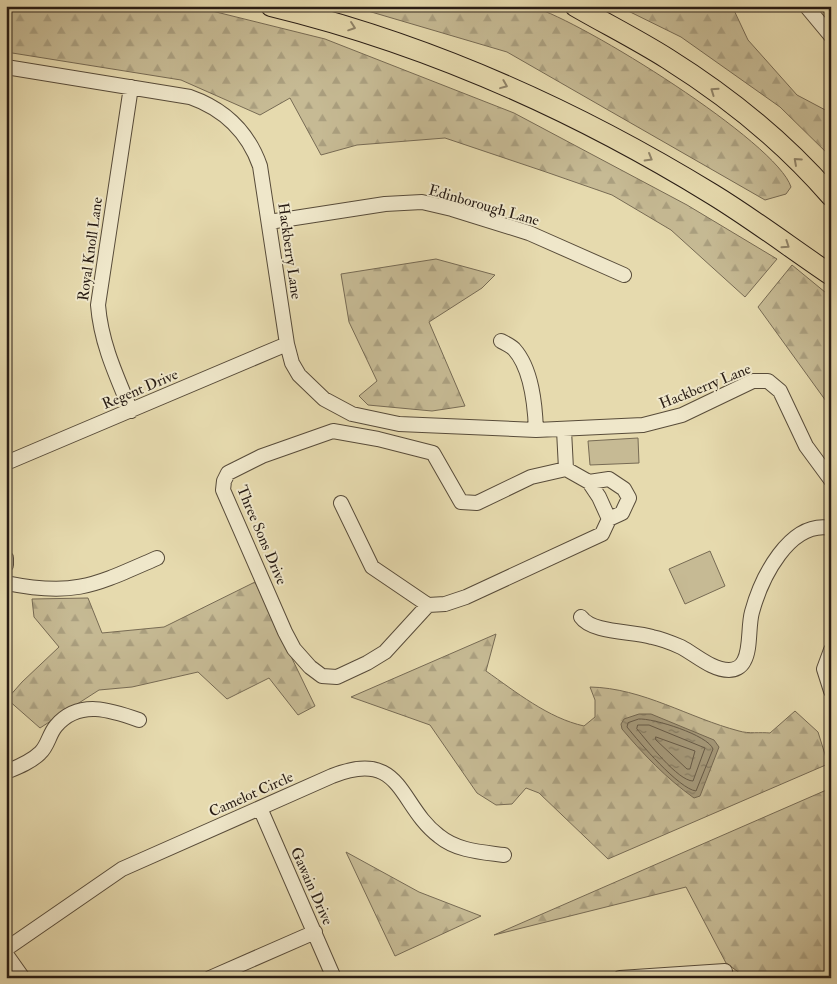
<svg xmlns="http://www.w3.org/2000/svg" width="837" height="984" viewBox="0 0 837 984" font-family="'IM FELL Double Pica',serif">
<defs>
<pattern id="forest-firs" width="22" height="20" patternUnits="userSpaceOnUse" patternTransform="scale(1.25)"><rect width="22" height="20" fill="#c6ba94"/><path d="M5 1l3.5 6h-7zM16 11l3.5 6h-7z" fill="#aa9f7f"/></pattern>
<pattern id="water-ripples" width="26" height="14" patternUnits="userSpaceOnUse" patternTransform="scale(1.25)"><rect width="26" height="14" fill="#a5997a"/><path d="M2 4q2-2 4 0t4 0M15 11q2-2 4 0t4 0" fill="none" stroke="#867c63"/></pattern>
</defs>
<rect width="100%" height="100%" fill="#e6daae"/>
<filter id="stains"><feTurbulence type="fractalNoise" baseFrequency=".004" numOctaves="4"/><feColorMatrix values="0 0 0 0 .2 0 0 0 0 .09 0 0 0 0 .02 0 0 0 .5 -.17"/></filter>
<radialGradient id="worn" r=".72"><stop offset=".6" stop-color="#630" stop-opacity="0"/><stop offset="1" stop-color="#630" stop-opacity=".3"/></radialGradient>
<path fill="#c6ba94" stroke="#776b54" d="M638,438L639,463L590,465L588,441Z
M710,551L725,586L685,604L669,569Z"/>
<path fill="url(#forest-firs)" stroke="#776b54" d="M6,6H192L325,39L514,113L687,205L777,259L745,297L671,230L612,195L546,172L445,138L357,145L321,155L290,98L260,115L181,80L6,52Z
M351,6C395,6 439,6 484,6C498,6 519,3 533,7C582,21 777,142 791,187L786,194L765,200L507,52Z
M618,6H732L748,40L797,95L831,113V157L780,107L681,37Z
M436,259L495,275L482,288L429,322L465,406L432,411L368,405L359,396L377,381L349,322L341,274Z
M792,265L831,297V408L758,307Z
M255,582L315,706L298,715L269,678L227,699L198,672L132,687L99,690L40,728L7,699L22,682L59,647L34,617L32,599L88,598L102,633L164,627Z
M496,634L486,671C516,692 548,718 584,726L595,717V700L590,687C643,688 689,718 739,731C749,734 760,732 770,733L795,711L818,732L828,764L608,859L539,793L526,788L512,804L496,805L477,793L430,725L351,697Z
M831,788V978H742L741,974L726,963L686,887L494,935Z
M346,852L419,892L481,916L395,956Z"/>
<path fill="url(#water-ripples)" stroke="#736751" d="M639,714H651L714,740L719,747L700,796L694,798C666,778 644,755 622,729L621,724L624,719Z"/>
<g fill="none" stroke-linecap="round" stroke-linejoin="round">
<path stroke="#665a47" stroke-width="1" d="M639,719C653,718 708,735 713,749L696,791C679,789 639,742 627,727L628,723Z
M638,725H649L705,748L693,781C678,781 647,741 637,729Z
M656,737L695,751L690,769H687L656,740Z"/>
<defs>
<path id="minor" d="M806,6L831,36
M6,67L190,97C224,109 248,132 260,166L287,344L292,363L299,375L324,399L352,414L399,424L536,430L643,425L682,415L753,381H768L780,391L806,446L831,480
M269,222L385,204L422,202L452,209L529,233L624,275
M501,341C505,343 511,346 514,349C532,369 535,405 536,430
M131,411C116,375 101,343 98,305L131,87
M6,463L287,344
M589,482L599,497L609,519
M341,503L372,567L428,605L445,604L466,597L602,534L609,519L622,513L629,498L624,489L609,479L589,482L566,469
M6,558V565
M6,583C75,597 95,585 157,558
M428,605L385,652L367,663L337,677L322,676L310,667L294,649L285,632L223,490L224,481L228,473L262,456L333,431L378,439L433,453L461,502L477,503L531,477L566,469L564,430
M581,617C592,633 633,631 652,637C662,639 672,643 681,647C696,655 712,670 729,670C735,670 741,667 744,661C751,649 748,626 752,612C761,579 789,520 831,528
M831,650L824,669L831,691
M6,772C18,767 31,762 40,753C48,746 49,734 56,726C79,699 111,710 139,720
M260,808L334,978
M6,949L122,869L332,776C403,748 398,805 439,836C457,851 482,852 504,855
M6,954L23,978
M210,978L315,932
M620,978L725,971"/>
<path id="highway" d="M271,6C428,44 575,110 712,194C753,219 791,248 831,275
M575,6C606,24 638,40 668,59C727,96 785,143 831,196"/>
</defs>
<use href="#minor" stroke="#584c3a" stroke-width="16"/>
<use href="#highway" stroke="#281c14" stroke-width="22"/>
<use href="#minor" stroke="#efe7ca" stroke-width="14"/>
<use href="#highway" stroke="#e6daae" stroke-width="20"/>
</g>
<defs><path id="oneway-chevron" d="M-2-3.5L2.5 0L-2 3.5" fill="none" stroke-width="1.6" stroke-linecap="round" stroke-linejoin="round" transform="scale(1.25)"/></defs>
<g stroke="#908469">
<use href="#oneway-chevron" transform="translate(352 27) rotate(19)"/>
<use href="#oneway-chevron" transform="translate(504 85) rotate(22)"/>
<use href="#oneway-chevron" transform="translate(714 91) rotate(-145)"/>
<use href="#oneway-chevron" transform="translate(649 158) rotate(30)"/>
<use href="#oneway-chevron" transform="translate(797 161) rotate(-138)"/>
<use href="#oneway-chevron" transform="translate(786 245) rotate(34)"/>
</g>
<g text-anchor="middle" stroke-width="4" stroke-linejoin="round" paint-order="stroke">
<g font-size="15" fill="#281c14" stroke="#efe7ca">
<text transform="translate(484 205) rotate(16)" y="5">Edinborough Lane</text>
<text transform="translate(90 249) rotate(-82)" y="5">Royal Knoll Lane</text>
<text transform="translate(290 251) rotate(82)" y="5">Hackberry Lane</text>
<text transform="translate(705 386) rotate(-22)" y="5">Hackberry Lane</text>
<text transform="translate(140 389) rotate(-23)" y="5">Regent Drive</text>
<text transform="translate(262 535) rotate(67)" y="5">Three Sons Drive</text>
<text transform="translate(251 794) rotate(-24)" y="5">Camelot Circle</text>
<text transform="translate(312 886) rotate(66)" y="5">Gawain Drive</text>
</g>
</g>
<rect width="837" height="984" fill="none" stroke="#e6daae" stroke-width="25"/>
<rect x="8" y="8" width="822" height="969" fill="none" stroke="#281c14" stroke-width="2.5"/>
<rect x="12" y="12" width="812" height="959" fill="none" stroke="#281c14"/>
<rect width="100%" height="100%" filter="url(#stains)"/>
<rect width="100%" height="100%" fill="url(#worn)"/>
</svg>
